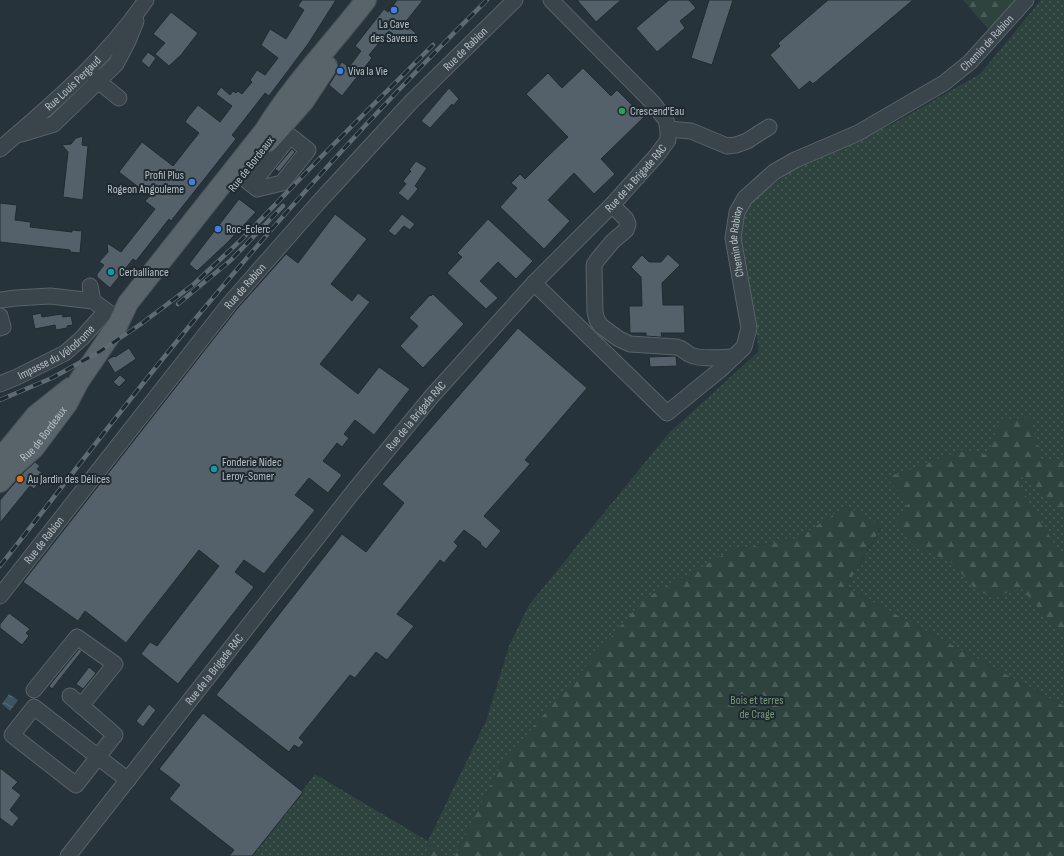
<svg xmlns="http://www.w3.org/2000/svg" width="1064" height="856" viewBox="0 0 1064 856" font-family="'Sofia Sans Condensed',sans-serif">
<defs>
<pattern id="grass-dots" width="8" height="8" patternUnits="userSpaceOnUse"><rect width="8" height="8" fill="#2e423e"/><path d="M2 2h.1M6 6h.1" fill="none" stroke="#4a5c58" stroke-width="1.8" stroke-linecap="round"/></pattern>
<pattern id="forest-firs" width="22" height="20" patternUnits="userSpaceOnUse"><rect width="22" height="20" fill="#2e423e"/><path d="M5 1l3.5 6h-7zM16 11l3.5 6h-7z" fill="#4a5c58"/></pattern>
<pattern id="water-waves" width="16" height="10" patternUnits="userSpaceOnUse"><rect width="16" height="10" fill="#3e5361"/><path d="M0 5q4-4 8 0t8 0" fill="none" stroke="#586a76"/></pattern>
</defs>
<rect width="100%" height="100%" fill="#26333a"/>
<path fill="url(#grass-dots)" d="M1041,0H1064V706L846,587L882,527L846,506L797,539L732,550L502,763L455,856H445L428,842L426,856H253L315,774L428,841L486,721L509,646L529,605L668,434L759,351L741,236L746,212L754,200L764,191L800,165L889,126L980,74Z"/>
<path fill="url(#forest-firs)" d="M963,0H1018L990,31Z
M1030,417L1040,459L1064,463V512L1025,476L1017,481L1064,560V632L1054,626L1021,588L995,597L977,591L951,562L913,546L896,524L909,503L884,475L900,474L962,450L988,455L999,421Z
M846,506L882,526L846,587L1064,706V856H455L502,763L644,599L732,550L797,539Z
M428,841L445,856H426Z"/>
<path fill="url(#water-waves)" d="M9,694L18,700L10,711L2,704Z"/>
<path fill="#54616a" stroke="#212b32" d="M302,0H336L308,44L269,96L265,93L244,120L232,135L236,139L171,221L169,219L136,261L133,259L110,288L97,277V274L104,265L99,262L108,252L107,243L121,252L155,209L145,201L150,196L119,172L142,142L173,166L199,133L185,122L189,116L198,105L220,122L232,106L216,94L221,87L230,95L233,91L236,93L238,91L242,94L252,82L250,80L257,70L265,75L278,58L261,45L270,29L286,39L304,10L298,6Z
M397,0H423L404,24L416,33L407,45L389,31L369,55L372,58L342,96L329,85L337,72L338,67L342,62L349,67L361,51L355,46L384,9L388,12Z
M577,0H621L596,22Z
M669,0H689L696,8L680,21L685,28L657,52L636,28Z
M709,0H733L712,65L691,58Z
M828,0H913L813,84L810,81L799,90L770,55L780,46L778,43Z
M171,12L198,33L181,55L169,66L155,54L165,43L153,34Z
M148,52L156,58L149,68L141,61Z
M583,68L611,96L617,90L644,117L601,159L615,174L594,194L574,173L548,200L570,221L544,249L500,207L517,188L511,183L520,174L525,179L547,157L568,137L526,94L548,73L562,88Z
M449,88L459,99L453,106L452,104L430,128L421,121Z
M83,136L82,145L88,146L83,200L63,197L68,152L62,145L71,144L76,138Z
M292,149L295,152L279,172L275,169Z
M416,161L427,168L415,186L418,189L408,201L398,193L406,184L403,181L411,171L409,170Z
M239,199L256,212L228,242L197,271L189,264Z
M0,203L17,205L15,220L31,222L30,227L72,232V230L82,231L80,253L70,252V250L0,242Z
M335,214L367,239L331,284L352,301L358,293L370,302L320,364L358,394L379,367L410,389L374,435L355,420L344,434L349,438L342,447L337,443L323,461L342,475L328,493L309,478L295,495L315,510L264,574L244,560L235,572L254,587L178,684L141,654L150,642L157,646L219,566L199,550L126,643L85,611L78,621L23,582L237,309L286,254L298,263Z
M402,214L415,224L410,230L404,226L395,236L388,231Z
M488,219L533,261L516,279L498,262L480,281L498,298L486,309L447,273L462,257L457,253Z
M668,254L680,265L662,283L663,305H684L685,333H661L662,337H659L646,336V333H630L629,306H642L641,277L631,267L642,255L649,262H661Z
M433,294L464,324L423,368L400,346L418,326L409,318L430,295L431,296Z
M41,313L42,317L62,314L63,317L71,316L73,325L67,326V328L56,330L55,325L35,329L32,315Z
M518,328L587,388L525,460L530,464L484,516L501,531L486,549L480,544L481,543L464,530L454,542L458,546L444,563L440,560L397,614L414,626L387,660L376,652L355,678L350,675L299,738L304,742L299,748L294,745L289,752L216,695L342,534L366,552L404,503L382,484Z
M129,348L136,359L115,373L107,360L114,356L115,357Z
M676,356L677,366L650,367L649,357Z
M120,375L126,380L119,387L113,382Z
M35,462L40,466L37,469L45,475L34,489L30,486L0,523V500L24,472Z
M9,613L30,629L26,633L29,636L22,645L0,628V624Z
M79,649L82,651L52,689L49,686Z
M89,667L96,673L83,689L76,684Z
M149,704L156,710L143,727L136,721Z
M203,713L303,792L252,856H229L234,850L169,799L180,785L159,769Z
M0,768L18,782L12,788L21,795L10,810L19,818L12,827L0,818Z"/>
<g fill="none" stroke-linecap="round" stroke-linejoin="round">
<defs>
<g id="minor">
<path d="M93,74L98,81L119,98"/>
<path d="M668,129L691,131L727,146L736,145L747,141L769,127"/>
<path d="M21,134L54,124L116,64L128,41L136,21"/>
<path id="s1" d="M0,149C53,103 106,59 146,0"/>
<path d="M241,176L257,189L282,183L308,150L290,136L252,184"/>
<path d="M612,205L626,219L628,224L626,230L613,241L598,259L594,265L595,312L597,320L601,326L619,339L630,344L677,347C685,349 685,353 691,355C701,360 723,357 734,357"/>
<path id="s2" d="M534,283L667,413L720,370L744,347L749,328L733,238L737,212L745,198L774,172L795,160L858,133L944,83L970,62L1026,0"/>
<path d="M90,286L93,301"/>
<path d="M0,300L16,298L50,296L93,301L115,317"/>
<path d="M0,316L3,327L0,328"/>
<path id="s3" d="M0,384L17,377L65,353L82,338L106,311"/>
<path id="s4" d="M0,596L230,303L318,203L411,102L515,0"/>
<path d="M34,690L77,637L115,664L81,706"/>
<path d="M70,696L115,735L76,785L12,735L34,707L98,757L128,780"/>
<path id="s5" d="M68,856L353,492L432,396L534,283L612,205L657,155L668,140V129L666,120L653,103L551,0"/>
</g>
<g id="major">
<path d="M268,142L304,101L327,66"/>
<path d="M0,459L36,415L70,388"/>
<path id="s6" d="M0,482L16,464L34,448L67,404L79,381L118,324L128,303L265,130C294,83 333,43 366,0"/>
</g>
</defs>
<use href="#minor" stroke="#586269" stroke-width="17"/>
<use href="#major" stroke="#465057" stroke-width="22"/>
<use href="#minor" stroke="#3a444b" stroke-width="15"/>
<use href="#major" stroke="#58636a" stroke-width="20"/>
<defs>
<path id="rail" d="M178,304L231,260L283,206
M0,400L52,378L99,352L141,324L194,284L242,239L322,156L433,45
M0,566C72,475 142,381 217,293C303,191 392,94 487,0"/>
</defs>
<use href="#rail" stroke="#5e6b73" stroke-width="4.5"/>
<use href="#rail" stroke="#1f2930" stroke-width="3" stroke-dasharray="9" stroke-linecap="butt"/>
</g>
<g fill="#3f7fe0" stroke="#1f2930" stroke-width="1.5">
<circle cx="394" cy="10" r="4"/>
<circle cx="340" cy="71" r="4"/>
<circle cx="192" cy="182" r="4"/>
<circle cx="218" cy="229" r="4"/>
</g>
<circle fill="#2e9e5b" stroke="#1f2930" stroke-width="1.5" cx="622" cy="111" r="4"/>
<g fill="#0f9aa8" stroke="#1f2930" stroke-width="1.5">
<circle cx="111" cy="272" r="4"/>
<circle cx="214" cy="469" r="4"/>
</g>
<circle fill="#e8710a" stroke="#1f2930" stroke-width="1.5" cx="20" cy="479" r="4"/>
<g text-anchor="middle" stroke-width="4" stroke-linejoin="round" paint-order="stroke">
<g font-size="12" fill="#b6bfc6" stroke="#1f2930" text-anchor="start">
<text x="394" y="28" text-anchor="middle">La Cave<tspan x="394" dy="14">des Saveurs</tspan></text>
<text x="348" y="75">Viva la Vie</text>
<text x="630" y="115">Crescend'Eau</text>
<text x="184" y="179" text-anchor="end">Profil Plus<tspan x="184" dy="14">Rogeon Angouleme</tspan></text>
<text x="226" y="233">Roc-Eclerc</text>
<text x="119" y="276">Cerballiance</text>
<text x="222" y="466">Fonderie Nidec<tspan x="222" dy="14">Leroy-Somer</tspan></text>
<text x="28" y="483">Au Jardin des Délices</text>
</g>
<g font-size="12" fill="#b6bfc6" stroke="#1f2930">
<text dy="4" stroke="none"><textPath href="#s2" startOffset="731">Chemin de Rabion</textPath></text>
<text dy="4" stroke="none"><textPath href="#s4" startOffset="719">Rue de Rabion</textPath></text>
<text dy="4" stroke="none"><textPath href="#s1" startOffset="98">Rue Louis Pergaud</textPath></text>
<text transform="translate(251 164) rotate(-52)" y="4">Rue de Bordeaux</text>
<text dy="4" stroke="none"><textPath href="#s5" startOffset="885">Rue de la Brigade RAC</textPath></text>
<text dy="4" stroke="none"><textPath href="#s2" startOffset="395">Chemin de Rabion</textPath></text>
<text dy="4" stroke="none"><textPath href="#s4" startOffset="395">Rue de Rabion</textPath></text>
<text dy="4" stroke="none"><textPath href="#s3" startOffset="65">Impasse du Vélodrome</textPath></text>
<text dy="4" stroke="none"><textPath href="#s5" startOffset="561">Rue de la Brigade RAC</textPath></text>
<text dy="4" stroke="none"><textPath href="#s6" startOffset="65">Rue de Bordeaux</textPath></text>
<text dy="4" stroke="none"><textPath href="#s4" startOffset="71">Rue de Rabion</textPath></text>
<text dy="4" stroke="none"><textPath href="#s5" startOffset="237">Rue de la Brigade RAC</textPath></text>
</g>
<g font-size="12" fill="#779978" stroke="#1f2930">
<text x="757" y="704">Bois et terres<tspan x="757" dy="14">de Crage</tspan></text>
</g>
</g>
</svg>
